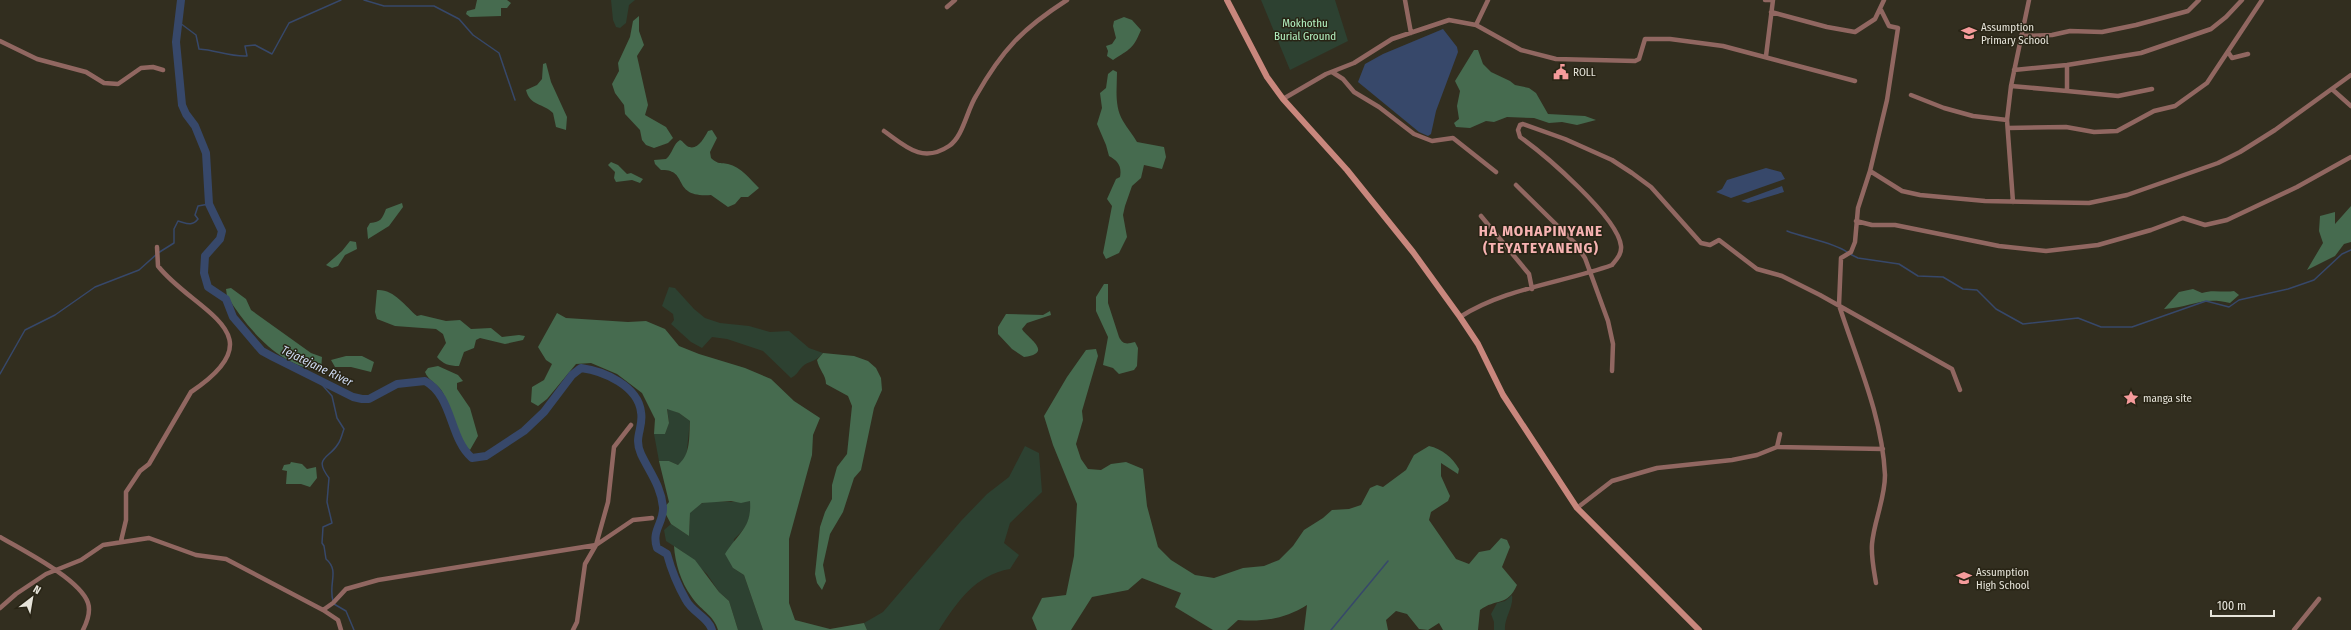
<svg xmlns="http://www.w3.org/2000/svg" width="2351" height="630" viewBox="0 0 2351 630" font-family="'Fira Sans Condensed',sans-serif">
<rect width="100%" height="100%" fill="#322e1f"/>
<path fill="#2d4131" d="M611,0H635L629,5L626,23L620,28L616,27L613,20Z
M1261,0H1335L1348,41L1290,70Z
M669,287L675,288L694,309L705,318L720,323L749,326L770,332L789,331L809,348L823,353C815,363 809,360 802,367C798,371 797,375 791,378L763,351L727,339L712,337L702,348L691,342L671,324L674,320L673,314L662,306Z
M667,408L679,413L690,421L686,459L678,465L669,461H659L654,434H665L669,422Z
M1025,446L1039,453L1042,492L1010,523L1004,543L1019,555L1010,569C975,575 957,602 939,630H867L864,623L883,612L961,521L987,494L1009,477Z
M751,500C751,519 748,527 734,539L733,568L744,575L763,630H738L729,601L719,592L707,574L683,552L666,541L664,530L671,524L689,536L690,512C693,510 699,504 703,503C717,500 736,504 751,500Z
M1512,595C1514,607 1504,618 1505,630H1494V622L1491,614L1497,603L1505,601Z"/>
<path fill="#466b4f" d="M477,0H507L511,3L507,8H501V16L470,17L466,14L467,11L475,9Z
M639,16V31L644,45L637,56L648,105L645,115L666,127L673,138L668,143L654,148L646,145L642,140L640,130L625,114L624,105L615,93L612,84L619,71L618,63L630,37L633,21Z
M1124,17L1132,20L1141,30C1133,49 1130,49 1113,60L1107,56L1108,51L1106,46L1112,44L1116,38L1113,26L1114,21Z
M1474,50H1478L1483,64L1491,72L1510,81L1515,85L1529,88L1536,93L1548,114L1585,116L1596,120L1577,125L1562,122L1549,123L1534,118L1507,117L1494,122L1486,121L1470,128L1456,127L1454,123L1459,119L1457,106L1460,91L1455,81Z
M546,63L551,82L567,117L566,130L556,127L553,113C543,103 530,106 526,90L537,85L542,79L543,64Z
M1113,70L1117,72C1117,88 1114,106 1123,121C1127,128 1133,135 1137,142L1164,147L1166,157L1162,169L1144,165L1141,178L1132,186L1125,206L1123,215L1127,237L1119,253L1106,259L1103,253L1112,206L1107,199L1116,179L1120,177C1122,166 1118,161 1109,156L1106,145L1097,124L1102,108L1100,93L1106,88L1108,74Z
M712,130L717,138L710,152L711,158C719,165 719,162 728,164C741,167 750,179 759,188L748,197H741L735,204L728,207L711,195C670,198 690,169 661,170L655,164L654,160L666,159C673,153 673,144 680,140C683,141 684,144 687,146C697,152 704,138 708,131Z
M611,162L618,165L627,174L631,173L643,179L640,183L632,180L616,182L614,178L615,172L608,165Z
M402,203L403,207L389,226L368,239L367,228L370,223C381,222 382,219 386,209Z
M2351,206V242L2344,244L2335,256L2307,270L2323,243L2319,231L2320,216L2335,212V224Z
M350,241L356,242L357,249L345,255L338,266L332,268L326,265L342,251Z
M1104,284H1108V303L1119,337C1123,345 1127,344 1135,342L1138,348L1137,366L1134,370L1119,374L1113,368L1103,365L1108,337L1096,311V297Z
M231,288L246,299L251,310L311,353L322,357L321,370C280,368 247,328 227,296L226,289Z
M2193,289L2202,293C2213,289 2223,293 2234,291L2239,295L2230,303C2200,296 2191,308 2164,309L2179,292Z
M377,290C394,289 405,306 417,316L421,315L446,321L460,320L471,329L491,328L502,337L519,335L525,336L523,340L505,344L480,338L476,340L474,348L464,352L459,366C449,366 443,364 437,357L446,343L443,334L436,329L395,326L377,319L375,312Z
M1050,311L1051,315L1027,323L1022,329C1026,337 1055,353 1024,357L1012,349L998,334V327L1006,314L1043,315Z
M557,313L566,318L628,322L646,321L665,329L679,346L699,354L745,368L771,379L794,401L820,418L813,435L812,455L789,539V603L795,620L830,629L864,623L867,630H763L744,575L733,568L725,554C738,533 752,528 750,501L741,503L731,501L702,503L690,513L689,536L671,524L663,509L669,502L659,461H669L678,465C691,454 689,437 690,421L679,413L667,409L669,423L665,434H654L655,419L642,393L617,374L591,363L576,364L547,399L538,406L531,402L532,387L544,380L552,364L546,360L538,347Z
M1096,349L1098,356L1082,411L1083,420L1076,444L1081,459L1088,469L1101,470L1111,464L1126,462L1143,469L1147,506L1158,547L1171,560L1195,575L1214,578L1243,568L1264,566L1279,560L1293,546L1304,530L1323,518L1332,510L1349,509L1361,505L1370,488L1377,485L1383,487L1406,470L1414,455L1429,446C1442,449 1452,457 1459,469L1458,474L1441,463V476L1450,496L1448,501L1431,512L1429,520L1456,559L1469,564L1479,552L1490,550L1501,538L1507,540L1510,547L1502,567L1517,585C1507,607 1496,598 1480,610L1478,630H1443L1439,623L1428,630L1419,629L1407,614L1396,611L1386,620L1388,630H1304L1307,605C1285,619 1263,622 1238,620L1227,630H1213L1175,607L1181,593L1142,578L1128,590L1092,597L1071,630H1037L1032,618L1042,598L1066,595L1074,556L1077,504L1053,445L1044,416L1067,377L1086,350Z
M823,353L854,356L868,361L876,368L881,378L882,390L874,408L861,470L854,478L843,512L830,534L823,565L826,581L822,590L817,583L815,574L820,527L825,512L832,499V485L837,467L847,454L852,406L848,396L826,384C826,375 819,370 817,360Z
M346,356H362L374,362L371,372L351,367H335L331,360Z
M438,366L458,375L463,381L457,383V389L470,408L478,436L470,450C457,440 450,408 443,393C439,384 428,381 425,372L428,368Z
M291,462L302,464L307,469L316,467L317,478L310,487L301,484H286L287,471L282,470L284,465L290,464Z
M674,546L695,560L719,592L729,601L738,630H718C714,615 699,609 691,596C681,582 675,563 674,546Z"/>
<path fill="#37486a" d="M1443,29L1457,47L1458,52L1436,111L1431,134L1428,136L1419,132L1358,82L1365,64L1383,54Z
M1766,168L1781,172L1785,179L1731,198L1716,192L1722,189L1727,180Z
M1782,186L1784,192L1748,203L1741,201Z"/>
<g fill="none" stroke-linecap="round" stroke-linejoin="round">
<path stroke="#37486a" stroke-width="1.5" d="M364,0L384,6H434L459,19L473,35L499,53L515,100
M180,23L196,35L199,49C216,50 230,57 247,56L245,46L255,45L272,54L289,23L341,0
M1787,231C1805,238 1833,242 1847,252
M1850,254L1858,258L1899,264L1918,276L1943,277L1963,289L1977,290L1996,309L2023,324L2078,318L2101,327H2132L2206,301L2229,307L2239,300L2288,289L2314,280L2342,254L2351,250
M0,374L25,330L55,315L95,287L139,270L158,253L174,243V229L178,221C186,223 192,227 198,219L195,215L198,206L209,204
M317,379L332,396L337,418L344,429C342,434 341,440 338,444C329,459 313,457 329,478L327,502L332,523L323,527L322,543L324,546L326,559C340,571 328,583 333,601
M334,604L346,611L354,630
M1331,630L1388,561"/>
<path stroke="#37486a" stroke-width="8" d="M181,0L176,42L182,105L186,114L195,126L206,153L209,204L222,231L220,239L205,256L204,273L208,287L226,299L233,317L250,337L262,351L273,357L353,397L362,399H369L397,384L425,381C453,396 449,438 472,458L486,456L524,431L544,412L572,375L581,368C604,371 638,386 641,412C644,428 633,437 641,454C650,473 661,486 663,507C664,523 651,530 657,548L667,554C671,569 678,586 686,600C692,612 709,618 712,630"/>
<path stroke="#916761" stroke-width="4.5" d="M1405,0L1411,33
M1765,0H1773
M947,7L955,0
M1881,10L1889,26L1898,28L1887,100L1870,171L1902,191L1920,195L1985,201L2089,203L2127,195L2218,163L2240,152L2275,130L2351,75
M1771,12L1827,27L1855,32L1875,19L1884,0
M1476,25L1488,0
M2022,36L2052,35L2070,31L2102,32L2136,25L2188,11L2199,0
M0,41L37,59L86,72L104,83L118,84L141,68L153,67L163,70
M2228,52L2232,58L2248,54
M1766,56L1773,0
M2067,65V91L2118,96L2152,89
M2014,70L2067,65L2141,53L2211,29L2226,17L2242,0
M1332,72L1343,79L1354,92L1379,107L1414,134L1432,141L1453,138L1496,172
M2011,86L2067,91
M2333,90L2351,106
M1911,95L1944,108L1973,116L2007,120
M1283,99L1326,74L1354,63L1392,39L1449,20L1476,25L1521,50L1556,59L1635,61L1639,59L1645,39H1670L1723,46L1855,81
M2008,128L2066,127L2094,132L2117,131L2154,111L2175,106L2207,83L2262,0
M884,131C905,146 922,164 949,146C963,137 967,110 976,96C1002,50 1023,28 1067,0
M1870,171L1858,208L1855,242L1851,252L1841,258L1839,305C1857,361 1882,415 1885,475C1885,499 1874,521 1872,544C1871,557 1874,571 1876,583
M1516,185L1575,243L1585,258L1608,321L1613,344L1612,371
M2013,202L2007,120L2011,86L2029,0
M1481,216L1529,274L1532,289
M1856,221L1872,225H1895L1999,246L2046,251L2098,245L2151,230L2183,218L2205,225L2227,220L2297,187L2351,157
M1460,317C1505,288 1562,283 1612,265C1616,260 1622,254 1621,246C1618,217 1544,154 1520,137L1518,130L1520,125L1523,124L1565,139L1612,160L1632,173L1651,187L1701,243L1710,245L1719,240L1757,269L1782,276L1820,295L1952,369L1960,390
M1777,447L1780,434
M1577,508L1612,481L1657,468L1732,460L1757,455L1777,447L1883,449
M0,537C22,550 80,579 88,603C91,612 87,622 83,630
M121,541L126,520V492L140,471L149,464L191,392C280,333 194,312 158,266L157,247
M0,608L16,594L46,574L81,560L103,545L149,538L196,555L226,559L323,610L333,603L346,589L378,580L596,545L633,520L652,518
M323,610L338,620L341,630
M573,630L577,622L585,564L596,545L608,502L614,447L631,425
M2294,630L2319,599"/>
<path stroke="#c9877d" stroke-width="6" d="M1227,0L1267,77L1283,99L1347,170L1413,252L1460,317L1478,344L1503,395L1577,508L1699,630"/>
</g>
<defs>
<symbol id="school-bare" viewBox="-9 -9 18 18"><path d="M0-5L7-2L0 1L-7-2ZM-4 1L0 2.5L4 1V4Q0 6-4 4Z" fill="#f59b9b" stroke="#282415" stroke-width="2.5" paint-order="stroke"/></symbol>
<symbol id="civic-bare" viewBox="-9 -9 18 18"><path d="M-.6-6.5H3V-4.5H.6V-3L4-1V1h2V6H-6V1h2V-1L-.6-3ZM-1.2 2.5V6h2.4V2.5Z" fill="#f59b9b" stroke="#282415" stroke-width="2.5" paint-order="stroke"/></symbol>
<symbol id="sight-bare" viewBox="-9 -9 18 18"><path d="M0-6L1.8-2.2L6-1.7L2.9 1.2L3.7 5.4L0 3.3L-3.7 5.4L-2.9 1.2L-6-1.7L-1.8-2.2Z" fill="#f59b9b" stroke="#282415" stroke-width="2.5" paint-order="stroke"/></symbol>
</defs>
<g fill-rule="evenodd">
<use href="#school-bare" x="1958" y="22" width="22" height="22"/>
<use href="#civic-bare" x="1550" y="61" width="22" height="22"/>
<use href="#sight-bare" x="2120" y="387" width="22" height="22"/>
<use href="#school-bare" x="1953" y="567" width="22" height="22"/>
</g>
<g text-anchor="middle" stroke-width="3" stroke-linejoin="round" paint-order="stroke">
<g font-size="11" fill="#b3f2c1" stroke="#282415">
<text x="1305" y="27">Mokhothu<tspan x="1305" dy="13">Burial Ground</tspan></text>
</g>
<g font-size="11" fill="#e6e4da" stroke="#282415" text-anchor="start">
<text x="1981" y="31">Assumption<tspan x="1981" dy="13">Primary School</tspan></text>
<text x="1573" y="76">ROLL</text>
<text x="2143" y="402">manga site</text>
<text x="1976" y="576">Assumption<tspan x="1976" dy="13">High School</tspan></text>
</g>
<g font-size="12" font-style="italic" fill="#d0ddf6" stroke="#282415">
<text transform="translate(317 366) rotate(26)" y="4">Tejatejane River</text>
</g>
<g font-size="15" font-weight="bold" letter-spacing="1" fill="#f7b3b2" stroke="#282415">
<text x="1541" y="236">HA MOHAPINYANE<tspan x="1541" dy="17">(TEYATEYANENG)</tspan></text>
</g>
</g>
<g transform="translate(32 598) rotate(31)" stroke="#282415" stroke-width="3" paint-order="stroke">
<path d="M0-3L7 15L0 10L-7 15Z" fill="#e6e4da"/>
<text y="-6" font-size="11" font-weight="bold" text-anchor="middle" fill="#e6e4da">N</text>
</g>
<path d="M2211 610v6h63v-6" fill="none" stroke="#e6e4da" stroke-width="2"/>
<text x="2217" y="610" font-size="12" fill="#e6e4da" stroke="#282415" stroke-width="3" paint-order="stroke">100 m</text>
</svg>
